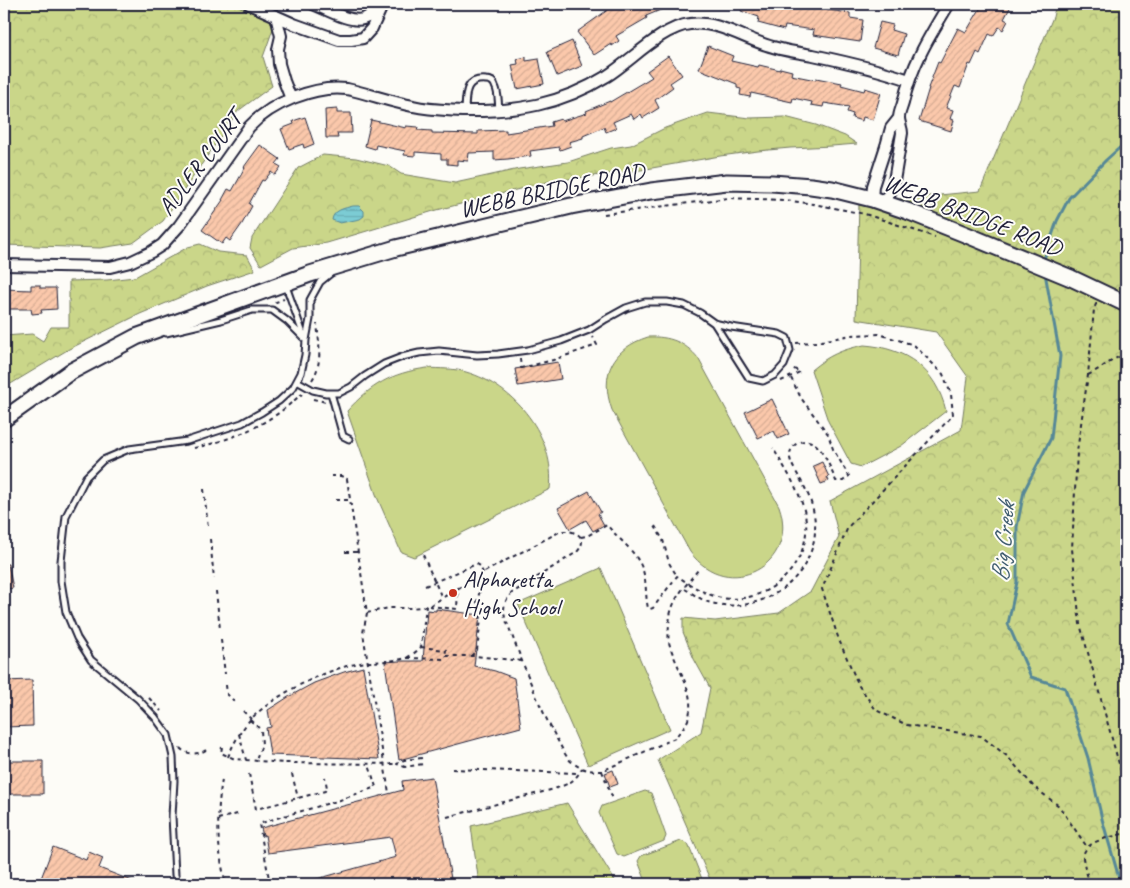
<svg xmlns="http://www.w3.org/2000/svg" width="1130" height="888" viewBox="0 0 1130 888" font-family="Caveat,sans-serif">
<defs>
<pattern id="forest-crowns" width="20" height="18" patternUnits="userSpaceOnUse" patternTransform="scale(1.25)"><rect width="20" height="18" fill="#cad689"/><path d="M2 6a3 3 0 1 1 6 0M12 15a3 3 0 1 1 6 0" fill="none" stroke="#adb777"/></pattern>
<pattern id="water-rules" width="6" height="5" patternUnits="userSpaceOnUse" patternTransform="scale(1.25)"><rect width="6" height="5" fill="#7bccd4"/><path d="M0 2.5h6" fill="none" stroke="#6aafb7"/></pattern>
<pattern id="building-hatch" width="6" height="6" patternUnits="userSpaceOnUse" patternTransform="scale(1.25)"><rect width="6" height="6" fill="#fbc8ab"/><path d="M-1 1l2-2M0 6l6-6M5 7l2-2" fill="none" stroke="#d7ac94"/></pattern>
</defs>
<rect width="100%" height="100%" fill="#fdfcf7"/>
<filter id="ink" filterUnits="userSpaceOnUse"><feTurbulence type="fractalNoise" baseFrequency=".02" numOctaves="2"/><feDisplacementMap in="SourceGraphic" scale="10" xChannelSelector="R" yChannelSelector="G"/><feConvolveMatrix kernelMatrix="1 2 1 2 8 2 1 2 1" color-interpolation-filters="sRGB"/></filter>
<g filter="url(#ink)">
<path fill="url(#forest-crowns)" stroke="#767c62" d="M4,4H233L269,19L274,26L263,57L272,86L238,111L163,221L133,243L100,248L4,245Z
M1056,4H1126V884H712L658,760L701,732L710,688L694,659L683,632V618L715,621L779,613L811,591L839,537L830,501L961,430L968,377L936,332L856,319L859,203L980,191L1053,17Z
M708,113L750,118L785,117L816,125L845,136L857,144L832,146L790,148L758,151L720,156L635,171L551,181L437,210L327,243L293,248L261,265L250,248L252,238L298,168L323,155L356,158L389,166L401,174L455,183L519,169L568,162L611,148L631,145L665,128Z
M200,244L218,252L247,255L255,270L207,286L140,314L69,349L4,388V336L32,334L43,341L51,327H69V281L107,280L135,277L188,247Z
M567,803L617,884H479L471,826Z"/>
<path fill="#cad689" stroke="#767c62" d="M648,337C669,336 685,342 698,358L779,506C800,565 728,603 690,552L612,410C599,374 613,348 648,337Z
M864,345C906,348 936,369 946,411L901,446L861,467L851,464L828,421L811,370C829,355 841,350 864,345Z
M427,368C440,369 453,368 466,372C515,386 556,437 550,489L414,557L401,552L377,497L347,411C371,385 391,373 427,368Z
M601,568L670,729L588,765L518,604Z
M645,791L651,793L666,836L664,841L624,857L617,854L599,813L602,806Z
M681,841L688,844L704,884H647L638,861L641,856Z"/>
<path fill="url(#water-rules)" stroke="#578897" d="M353,206H359L364,211V216L360,219L340,223L332,220C333,210 345,208 353,206Z"/>
<g fill="none" stroke-linecap="round" stroke-linejoin="round">
<path stroke="#578897" stroke-width="3" d="M1043,262L1057,221L1069,198L1106,160L1126,142
M1045,273L1060,356L1051,438L1024,491L1017,527V582L1008,624L1031,677L1065,688L1088,758L1102,819L1119,878L1121,884"/>
</g>
<path fill="url(#building-hatch)" stroke="#22223b" d="M606,4H675L646,16L647,18L616,36L619,41L612,46L611,44L594,55L577,32L609,9Z
M743,4H782L801,8L802,5L827,8V10L850,13V18L863,20L860,42L813,35L814,30L785,26L784,30L758,23L759,17L741,11Z
M983,4H1012L1004,19L1008,21L1003,30L999,27L993,36L989,34L980,54L977,52L971,65L969,64L960,88L955,86L946,108L953,110L950,119L954,120L951,131L919,121L929,88H928L938,62L940,63L958,28L966,32Z
M880,22L893,25L891,30L904,34L898,55L873,48Z
M572,41L582,66L557,76L547,52Z
M708,46L733,56L731,61L758,67L759,65L780,70V68L792,71L791,75L816,80V78L842,83L841,85L864,91L865,88L881,93L873,120L863,117L862,121L852,118L853,114L847,112L849,107L824,103L823,107L811,105L812,102L793,98L792,102L751,93L750,97L740,95L741,89L737,88V84L699,69Z
M668,56L682,75L670,83L673,87L655,100L659,108L643,118L641,114L634,119L631,114L613,122L616,128L606,132L604,127L583,136V138L569,142L571,146L560,150L559,147L530,151L531,156L508,159L494,160V152L469,153L468,161L457,160V165L447,164V159H441V154L415,152V156L404,155L405,151L376,145L375,149L365,146L371,120L406,128V126L418,127L417,130L432,131V133L478,134V131L506,130V133L552,126L551,122L561,119L562,121L587,113L586,111L610,101V102L652,77L647,71Z
M526,57V61L539,59L544,84L517,89L512,65L518,64L517,59Z
M337,109V113H351L352,133H337L338,138H326L325,110Z
M305,117L314,144L304,148L303,144L289,149L281,129L294,124L293,121Z
M260,145L280,159L276,164L281,167L275,175L271,172L264,181L262,180L249,204L252,206L242,224L230,241L226,238L222,244L202,230L223,200H222L228,189L232,191L245,168L244,167Z
M31,285H40V288H56L57,309L41,310L42,313L32,314L31,309H4V289L31,290Z
M558,362L561,379L518,386L515,369Z
M772,399L789,434L778,439L774,431L758,438L745,412Z
M822,462L829,477H827L829,481L821,484L813,466Z
M589,491L601,512L598,514L604,525L593,531L586,520L570,529L558,508Z
M4,564H8L13,588L4,590Z
M436,609L480,615L474,666L495,671L514,678L521,727L399,760L385,662L399,661H423L427,610L436,611Z
M363,667L379,759L270,755L266,728L271,727L268,710L290,696L314,683L344,672Z
M32,680L33,726L4,727V681Z
M4,761H43V794H4Z
M613,770L618,784L610,787L605,773Z
M432,777L452,884H306V882L396,857L391,837L268,853L265,835L263,836L261,828L403,790L402,781Z
M53,847L86,860L89,852L103,858L99,868L140,884H49L40,881Z"/>
<g fill="none" stroke-linecap="round" stroke-linejoin="round">
<defs>
<path id="lane" d="M465,111C466,95 464,78 486,80C491,80 494,82 495,86C499,93 498,103 499,110
M286,286L305,339
M166,333L221,320L252,310H272L287,321L306,340
M297,381L313,390L326,393H339L351,387L365,376L384,364L402,357L419,353L439,351L477,355L498,354L528,350L561,341L589,330L606,319L626,308L645,302H667L684,305L700,313L714,323L749,378L763,381L775,375L784,365L790,350L787,338L779,334L731,327L714,323
M331,393L343,436L349,439
M178,884L175,875L172,816L174,781L173,757L168,735L155,717L138,699L91,660L77,638L66,612L61,581V561L66,516L86,477L103,460L129,449L187,441L242,423L262,412L279,401L293,388L301,373L305,355L306,340L310,319V300L320,282L331,273"/>
<path id="street" d="M249,4L294,24L339,40H351L363,38L372,28L383,4
M313,4C326,9 350,23 363,19C369,17 375,12 380,8
M276,16L281,36L278,49L279,64L284,81L291,99
M872,199L873,186L886,146L891,128L899,118
M884,203L893,187L902,133C902,128 899,123 899,118C899,113 902,107 903,103C912,64 929,37 949,4
M4,265L110,267L130,262L151,252L162,245L179,226L249,127C271,103 315,85 347,89C370,94 391,102 413,106C430,110 446,110 462,111C517,112 560,105 607,76C631,61 662,27 690,24C718,20 746,40 773,47C786,51 800,53 813,55C846,62 878,69 909,80"/>
<path id="secondary" d="M4,419L70,372L136,337L310,274L396,248L571,206L651,191L727,182L772,183L811,186L832,189L872,199L907,211L967,235L1071,278L1126,304"/>
</defs>
<use href="#lane" stroke="#22223b" stroke-width="9"/>
<use href="#street" stroke="#22223b" stroke-width="14"/>
<use href="#secondary" stroke="#22223b" stroke-width="19"/>
<path stroke="#22223b" stroke-width="2" stroke-dasharray="4 4" stroke-linecap="butt" d="M604,214L728,198L785,200L813,204L865,214L935,237
M275,303L276,302L284,299
M1097,304H1096L1094,309L1088,375L1077,452L1072,549L1080,624L1126,789
M796,343L817,342L851,335L879,334L914,345L943,374L951,394L953,415L848,527L822,589L839,640L859,686L876,710L907,725L981,736L1007,756L1034,787L1059,806L1087,847
M520,359L521,368L553,360L597,345L593,337
M1088,375C1102,368 1113,359 1126,353
M312,380C323,364 319,342 317,324
M781,381L800,372L792,368
M313,399L326,402
M194,448C222,442 250,432 274,416C284,410 293,401 302,394
M331,476H341L347,479L367,613L363,633L389,793
M204,489L208,528
M336,500H350
M655,526L663,540L669,563L677,576
M581,537L587,536L607,525C619,540 635,550 642,568C647,580 645,595 648,608L650,609L653,608L677,576C691,585 705,595 722,598C767,605 810,567 806,521C803,494 786,471 773,448
M210,539L214,579
M345,552H357
M423,555L442,598
M425,586L474,565L477,564L480,566L483,573
M685,589C692,593 700,599 708,602C754,616 805,587 814,540C818,518 811,497 800,479C797,473 791,465 790,458C789,452 792,446 798,443C819,432 829,466 836,481H843L849,476L833,449L828,434L801,398L790,376
M216,591L220,629
M429,606L457,609L458,589
M367,613L389,608H411L429,606L488,570L561,531C575,530 590,537 577,552L512,593C504,601 503,607 505,618C522,659 536,702 558,741C562,748 566,758 573,763C582,770 591,771 602,771L675,738C680,731 688,724 689,716C695,691 677,669 670,646C667,637 669,625 670,616C673,598 687,584 698,570
M221,640L225,674
M421,647L446,650L445,656H475L522,661
M471,656L477,650L481,619L477,602L480,590
M407,658L445,659V657
M226,685L227,694L236,703
M149,698L161,711
M243,711L251,719
M250,720L261,730L262,745L256,760
M239,734L246,760
M222,747L221,753L235,759L246,760L284,763L397,764
M180,748C186,755 199,755 206,750
M228,757C233,744 240,732 249,721C273,695 326,669 360,663C375,661 391,662 406,658C411,656 417,651 421,647L426,606
M422,758L404,760L397,764L405,767L423,764
M452,769L579,773
M602,771L613,799
M249,774L256,809L325,791L327,788L325,777
M292,774L298,798
M222,780C216,815 217,850 226,884
M447,817L554,789C568,784 575,782 582,768
M218,819L241,813
M270,884L259,824L277,818L337,801L376,787L369,765
M1090,884C1088,878 1083,862 1083,857C1085,840 1110,838 1122,834L1126,831"/>
<use href="#lane" stroke="#fdfcf7" stroke-width="5"/>
<use href="#street" stroke="#fdfcf7" stroke-width="10"/>
<use href="#secondary" stroke="#fdfcf7" stroke-width="15"/>
</g>
</g>
<circle fill="#c8321e" stroke="#fdfcf7" stroke-width="2" cx="453" cy="593" r="5"/>
<g text-anchor="middle" stroke-width="4" stroke-linejoin="round" paint-order="stroke">
<g font-size="24" fill="#22223b" stroke="#fdfcf7">
<text transform="translate(200 163) rotate(-53)" y="8">ADLER COURT</text>
<text transform="translate(552 190) rotate(-12)" y="8">WEBB BRIDGE ROAD</text>
<text transform="translate(973 215) rotate(21)" y="8">WEBB BRIDGE ROAD</text>
</g>
<g font-size="24" fill="#22223b" stroke="#fdfcf7" text-anchor="start">
<text x="463" y="587">Alpharetta<tspan x="463" dy="28">High School</tspan></text>
</g>
<g font-size="25" font-style="italic" fill="#415e71" stroke="#fdfcf7">
<text transform="translate(1002 542) rotate(-85)" y="9">Big Creek</text>
</g>
</g>
<rect width="1130" height="888" fill="none" stroke="#fdfcf7" stroke-width="20"/>
<rect x="10" y="10" width="1110" height="868" fill="none" stroke="#22223b" stroke-width="2" filter="url(#ink)"/>
</svg>
